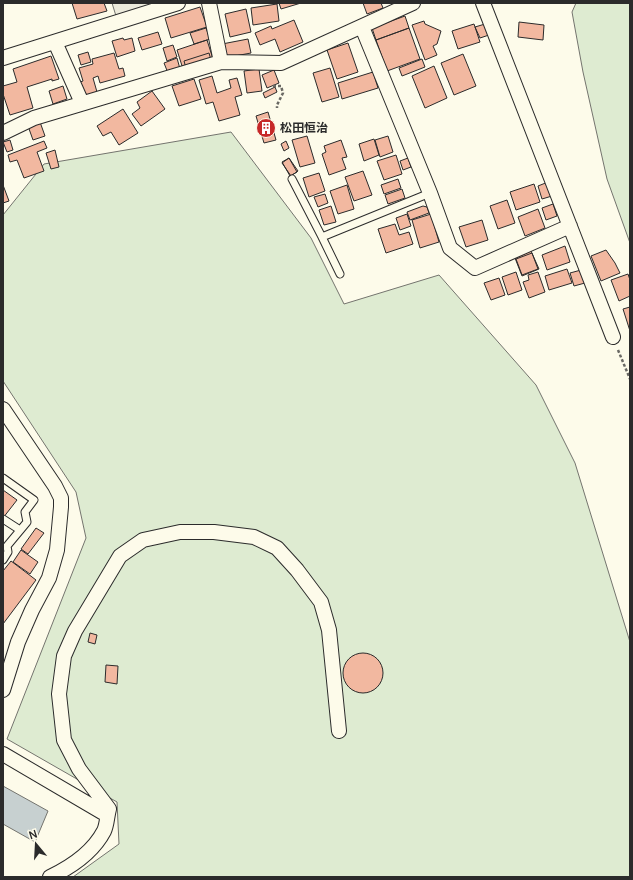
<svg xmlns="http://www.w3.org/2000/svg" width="633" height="880" viewBox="0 0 633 880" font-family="Manrope,'Noto Sans JP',sans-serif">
<rect width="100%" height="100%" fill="#fdfbea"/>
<path fill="#deebd1" stroke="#74746e" d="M576,3H630V243L607,179L583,72L572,12Z
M231,132L311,238L344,304L439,275L536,385L575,463L630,642V877H73L119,844L117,802L7,739L86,538L76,492L3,381V215L44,164Z"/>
<path fill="#eceadb" stroke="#74746e" d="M112,3H157L116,16Z"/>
<path fill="#c7d0d0" stroke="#74746e" d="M3,786L48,811L35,842L3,824Z"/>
<path fill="#f2b8a0" stroke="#2b2b2b" d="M72,3H104L107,11L77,19Z
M279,3H301L281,9Z
M363,3H381L383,8L367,14Z
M277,4L279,21L253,25L251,8Z
M200,7L207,27L171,38L165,18Z
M246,9L251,32L230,37L225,14Z
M405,16L409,28L376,40L372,28Z
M294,20L303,42L280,52L275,39L260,45L255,33L271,26L272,29Z
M424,21L425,24L441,31L437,44L433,46L437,55L425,60L412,25Z
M519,22L544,25L543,40L518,37Z
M474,24L480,42L458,49L452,31Z
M485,24L489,35L480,38L475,27Z
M206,28L210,39L194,44L190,33Z
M409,28L420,59L387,71L376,40Z
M158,32L162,44L142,50L138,38Z
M123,38L124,40L132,38L135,51L117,57L112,41Z
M248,39L251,53L224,58L222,44Z
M207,40L213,59L183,69L177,50Z
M348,43L358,72L337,79L327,50Z
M173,45L177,57L167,61L163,48Z
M88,52L91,62L81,65L78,55Z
M114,53L119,69L123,68L125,76L100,83L98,76L93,78L97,92L84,96L80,82L83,81L79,68L93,64L92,59Z
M209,53L211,60L186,68L184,61Z
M463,54L476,86L454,95L441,63Z
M51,56L59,79L52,81V79L27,87L33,108L10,115L3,94V86L17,82L13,69Z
M177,58L180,69L168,73L164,63Z
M422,59L425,67L402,76L399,68Z
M434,66L447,98L425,108L412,76Z
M330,68L339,97L322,102L313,73Z
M259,69L262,91L247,93L244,71Z
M274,70L279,83L267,88L262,75Z
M373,72L378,88L342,99L338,83Z
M212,76L217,93L231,88L229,80L237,78L242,95L235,97L240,115L219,121L213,102L206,104L199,80Z
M194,79L201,99L179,106L172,86Z
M63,86L67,99L53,104L49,91Z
M275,87L277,92L265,98L263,93Z
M152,91L165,109L141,126L132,114L140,108L137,102Z
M123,109L138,133L119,145L111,132L103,136L97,126Z
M268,112L276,140L264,143L256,116Z
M40,122L45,136L33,140L28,126Z
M307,136L315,163L300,167L292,140Z
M388,136L393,152L380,157L375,140Z
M374,139L379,155L364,161L359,144Z
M10,140L13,150L7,152L3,142Z
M341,140L347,157L342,158L346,169L329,175L322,154L326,152L324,146Z
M44,141L47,148L37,152L44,171L24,178L17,160L10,162L8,155Z
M286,141L289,148L284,151L281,144Z
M55,150L59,167L51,169L46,153Z
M396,155L402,174L384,180L377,161Z
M289,158L298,171L291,176L282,163Z
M289,158L297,172L290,176L282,162Z
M408,158L411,167L403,170L400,161Z
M363,171L372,195L354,201L345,177Z
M319,173L325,191L309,197L303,178Z
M398,179L401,188L384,194L381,185Z
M548,182L552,196L542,199L538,186Z
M534,184L540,202L516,210L510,192Z
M3,185L9,201L3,203Z
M347,185L354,209L338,214L330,191Z
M402,189L405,198L388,204L385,195Z
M325,194L328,203L318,207L314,197Z
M507,200L515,223L498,229L490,206Z
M553,204L557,216L546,220L542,208Z
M331,206L336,222L324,225L319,210Z
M423,206L427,207L429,213L410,220L407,212Z
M538,209L545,228L525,236L518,217Z
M407,214L411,226L400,230L396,218Z
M431,214L439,242L420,248L412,220Z
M482,220L488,240L466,247L459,227Z
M395,224L399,235L409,232L413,244L386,253L378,229Z
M565,246L570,262L547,270L542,255Z
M606,250L615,263L620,273L601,281L591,256Z
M531,251L539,269L522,276L515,258Z
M532,253L538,269L522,275L516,259Z
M567,269L572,283L549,290L545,276Z
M581,270L585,283L574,286L570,273Z
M516,272L522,290L508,295L502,277Z
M538,272L545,292L529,298L523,282L529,280L528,275Z
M628,274L630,280V296L619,301L611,280Z
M499,278L505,295L491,300L484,283Z
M630,307V331L623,309Z
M3,490L17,500L3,518Z
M36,528L44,533L28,554L21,549Z
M21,550L38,562L30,574L13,562Z
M11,561L36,580L3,624V571Z
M90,633L97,635L95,644L88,642Z
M343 673a20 20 0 1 1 40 0a20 20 0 1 1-40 0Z
M106,665L118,666L117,684L105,682Z"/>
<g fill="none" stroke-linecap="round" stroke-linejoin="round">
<defs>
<path id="lane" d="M292,179L322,237L430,193
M322,237L340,274
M3,478L34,500L25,512L27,522L7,546L8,552L3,560
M3,519L20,530"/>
<path id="street" d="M209,3L221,62
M483,3L613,337
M362,27L430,193L450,248L475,268L570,226
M55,42L82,103
M3,58L178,3
M3,133L34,118L221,62L281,63L413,3
M3,409L55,486L61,498V507L57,550L49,578L32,610L18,642L3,690
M3,754L107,815
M50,877C71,867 93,852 104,831C107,825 107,816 109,809L79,769L64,740L59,694L64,656L75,631L120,556L143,540L180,532H214L254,537L277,548L297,570L321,602L329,630L339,731"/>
</defs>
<use href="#lane" stroke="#2b2b2b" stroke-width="9"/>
<use href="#street" stroke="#2b2b2b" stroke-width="16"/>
<path stroke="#6a6964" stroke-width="2.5" stroke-dasharray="3 2" stroke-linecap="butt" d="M273,86H281L283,93L277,105V108
M618,350L630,379"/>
<use href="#lane" stroke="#fdfbea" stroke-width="7"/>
<use href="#street" stroke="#fdfbea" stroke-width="14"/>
</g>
<defs>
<symbol id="building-disc" viewBox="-11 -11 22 22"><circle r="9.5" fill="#c62828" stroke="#fdfbea"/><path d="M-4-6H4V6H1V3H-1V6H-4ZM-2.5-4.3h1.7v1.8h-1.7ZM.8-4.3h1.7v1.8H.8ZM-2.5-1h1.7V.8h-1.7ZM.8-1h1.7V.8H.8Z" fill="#fff"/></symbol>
</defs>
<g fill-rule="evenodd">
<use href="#building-disc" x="255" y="117" width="22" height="22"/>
</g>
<g text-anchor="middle" stroke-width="3" stroke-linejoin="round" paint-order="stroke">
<g font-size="12" font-weight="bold" fill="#2b2b2b" stroke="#fdfbea" text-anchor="start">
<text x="280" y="132">松田恒治</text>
</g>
</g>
<rect width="633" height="880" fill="none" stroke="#2b2b2b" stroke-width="8"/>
<g transform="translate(36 844) rotate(342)" stroke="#fdfbea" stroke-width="3" paint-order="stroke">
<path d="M0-3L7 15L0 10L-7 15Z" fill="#2b2b2b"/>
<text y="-6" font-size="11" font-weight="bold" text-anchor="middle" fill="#2b2b2b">N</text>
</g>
</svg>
